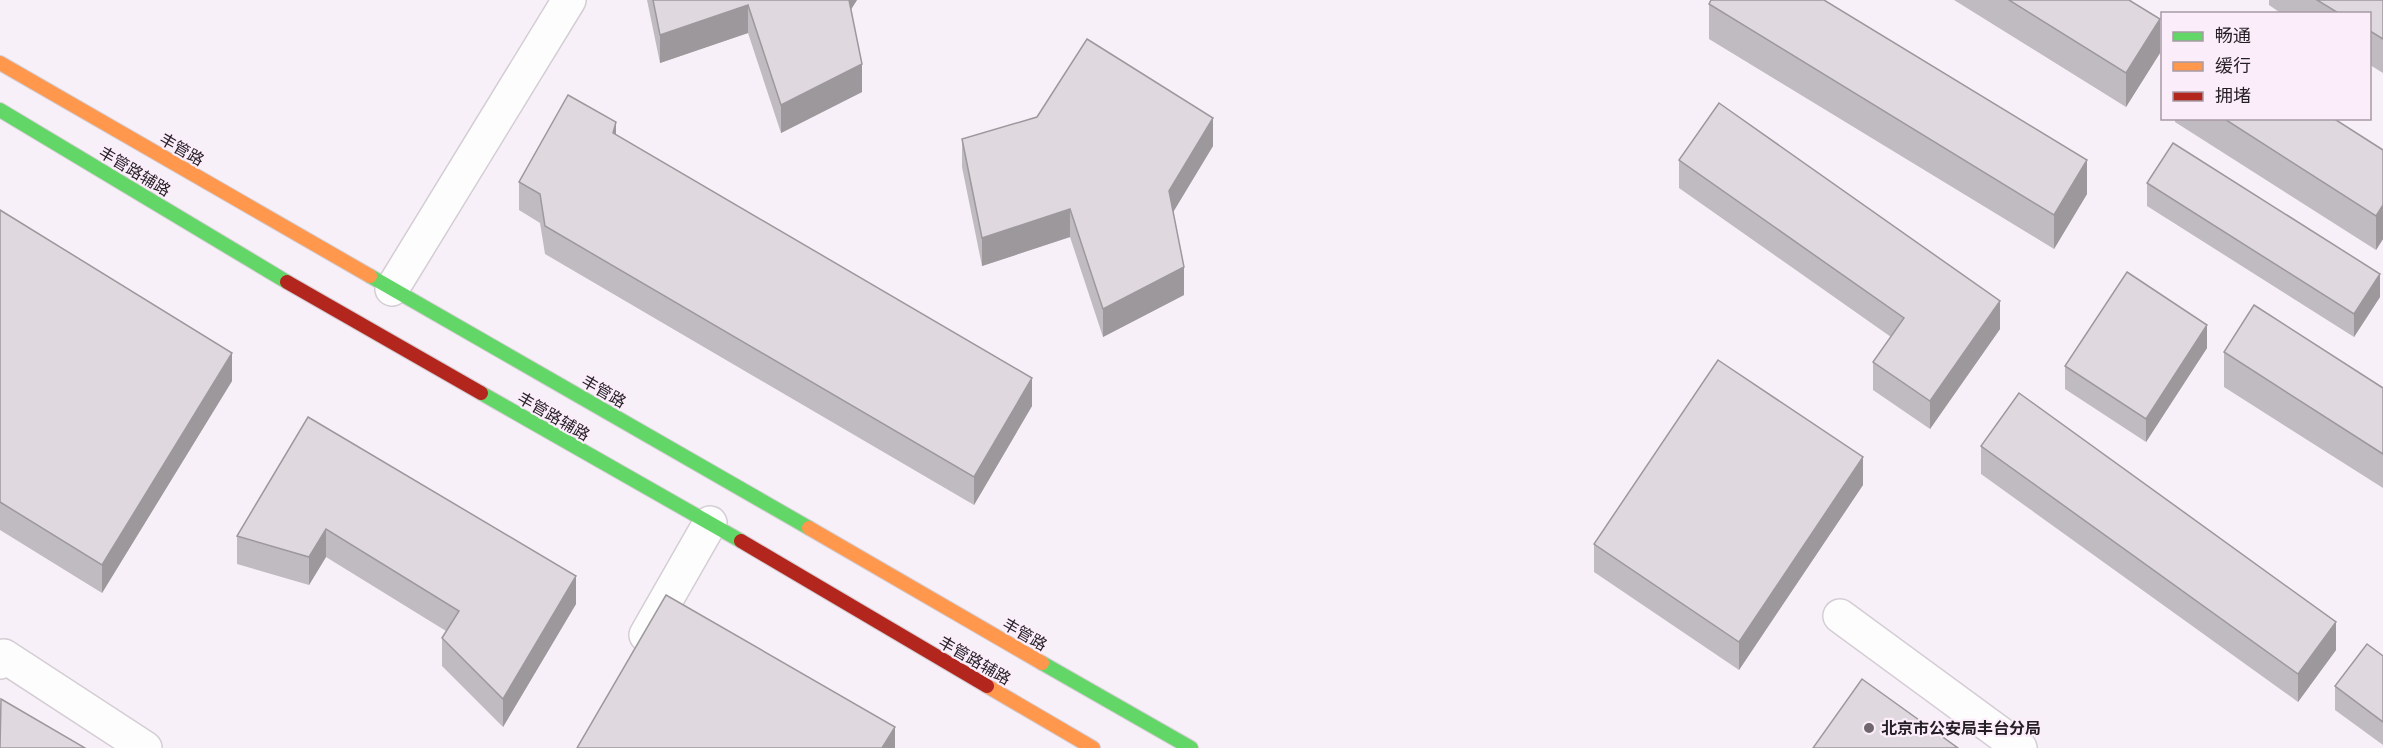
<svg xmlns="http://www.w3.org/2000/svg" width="2383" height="748" viewBox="0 0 2383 748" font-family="Arial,'Noto Sans SC',sans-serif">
<rect width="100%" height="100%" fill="#f8f0f8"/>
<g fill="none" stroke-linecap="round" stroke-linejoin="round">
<defs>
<path id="street" d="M392,289L569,0
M1840,616L2020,748
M646,635L710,523
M0,662L4,656L145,748"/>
<path id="fast" d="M0,110L287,282
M370,276L809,528
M481,393L741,541
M1042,663L1191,748"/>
<path id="slow" d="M0,63L370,276
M809,528L1042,663
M987,686L1093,748"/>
<path id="jam" d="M287,282L481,393
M741,541L987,686"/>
</defs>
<use href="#street" stroke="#d4ced4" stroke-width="36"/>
<use href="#fast" stroke="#d4ced4" stroke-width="16"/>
<use href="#slow" stroke="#d4ced4" stroke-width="16"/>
<use href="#jam" stroke="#d4ced4" stroke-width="16"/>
<use href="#street" stroke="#fefdfe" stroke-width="33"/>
<use href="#fast" stroke="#63d668" stroke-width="14"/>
<use href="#slow" stroke="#ff974d" stroke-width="14"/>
<use href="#jam" stroke="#b3261e" stroke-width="14"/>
</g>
<path fill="#c0bbc0" d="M647,0H857L851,9L862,92L781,133L748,33L660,63Z
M1954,0H2129L2160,53L2126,107Z
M2269,0H2383V73L2370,65V14H2282L2269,5Z
M1709,4L2087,194L2054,249L1709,39Z
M2175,118H2333L2383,150V239L2376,250L2175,122Z
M616,135L1032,406L974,505L545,254L540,223L519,210V182Z
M962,139L1213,146L1173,212L1184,295L1103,337L1070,237L982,266L962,167Z
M1679,160L2000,329L1930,429L1873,390V362L1891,337L1679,188Z
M2147,183L2380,297L2354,337L2147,206Z
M0,210L232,381L102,593L0,530Z
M2207,348L2146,442L2065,389V366Z
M2224,352L2383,388V488L2224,387Z
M308,417L576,604L503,727L442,666V638L446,631L326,557L309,585L237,564V536Z
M1981,446L2336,650L2298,702L1981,474Z
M1863,485L1739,670L1594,572V544Z
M2383,656V745L2335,710V686Z"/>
<path fill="#9c989c" d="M847,0H857L847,16Z
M748,5V33L660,63V35Z
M2160,19V53L2126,107V73Z
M862,64V92L781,133V105Z
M1213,118V146L1169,219V191Z
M616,122V150L613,133Z
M2087,160V194L2054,249V215Z
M2383,205V239L2376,250V216Z
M1070,209V237L982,266V238Z
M1184,267V295L1103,337V309Z
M2380,274V297L2354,337V314Z
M2000,301V329L1930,429V401Z
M2207,325V348L2146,442V419Z
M232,353V381L102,593V565Z
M1032,378V406L974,505V477Z
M1863,457V485L1739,670V642Z
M326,529V557L309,585V557Z
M576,576V604L503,727V699Z
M2336,622V650L2298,702V674Z
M895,727V748H882Z"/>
<path fill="#dfd9df" stroke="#9c989c" stroke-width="1.5" d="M653,0H849L862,64L781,105L748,5L660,35Z
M1711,0H1824L2087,160L2054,215L1709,4Z
M2009,0H2129L2160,19L2126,73Z
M2317,0H2383V39L2370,31V14H2340Z
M1087,39L1213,118L1169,191L1184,267L1103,309L1070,209L982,238L962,139L1037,117Z
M568,95L616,122L613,133L1032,378L974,477L545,226L540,194L519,182Z
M1719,103L2000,301L1930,401L1873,362L1904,318L1679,160Z
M2223,118H2333L2383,150V205L2376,216Z
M2173,143L2380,274L2354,314L2147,183Z
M0,210L232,353L102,565L0,502Z
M2127,272L2207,325L2146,419L2065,366Z
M2254,305L2383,388V454L2224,352Z
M1718,360L1863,457L1739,642L1594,544Z
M2019,393L2336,622L2298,674L1981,446Z
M308,417L576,576L503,699L442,638L459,611L326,529L309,557L237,536Z
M666,595L895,727L882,748H577Z
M2367,644L2383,656V722L2335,686Z
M1862,679L1958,748H1813Z
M1,699L85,748H0Z"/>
<circle fill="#6e686e" stroke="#fcedfb" stroke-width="2" cx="1869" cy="728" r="6"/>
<g text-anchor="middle" stroke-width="4.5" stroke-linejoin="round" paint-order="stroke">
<g font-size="16" fill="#241f24" stroke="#fcedfb">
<text transform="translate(182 149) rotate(30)" y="6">丰管路</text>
<text transform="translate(135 171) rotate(31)" y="6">丰管路辅路</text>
<text transform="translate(604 391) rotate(30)" y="6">丰管路</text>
<text transform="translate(554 416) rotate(30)" y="6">丰管路辅路</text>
<text transform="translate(1025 634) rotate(30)" y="6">丰管路</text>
<text transform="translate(975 660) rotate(30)" y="6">丰管路辅路</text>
</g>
<g font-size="16" font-weight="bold" fill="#241f24" stroke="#fcedfb" text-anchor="start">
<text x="1881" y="734">北京市公安局丰台分局</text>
</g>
</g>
<rect x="2161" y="12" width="210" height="108" fill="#fcedfb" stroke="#a69ba5" stroke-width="1.5"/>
<rect x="2173" y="32" width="30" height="9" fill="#63d668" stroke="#a69ba5" stroke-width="1.5"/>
<text x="2215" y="42" font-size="18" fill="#241f24">畅通</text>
<rect x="2173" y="62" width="30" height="9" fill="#ff974d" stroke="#a69ba5" stroke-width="1.5"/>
<text x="2215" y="72" font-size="18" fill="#241f24">缓行</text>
<rect x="2173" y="92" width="30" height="9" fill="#b3261e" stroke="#a69ba5" stroke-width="1.5"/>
<text x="2215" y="102" font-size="18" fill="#241f24">拥堵</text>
</svg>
